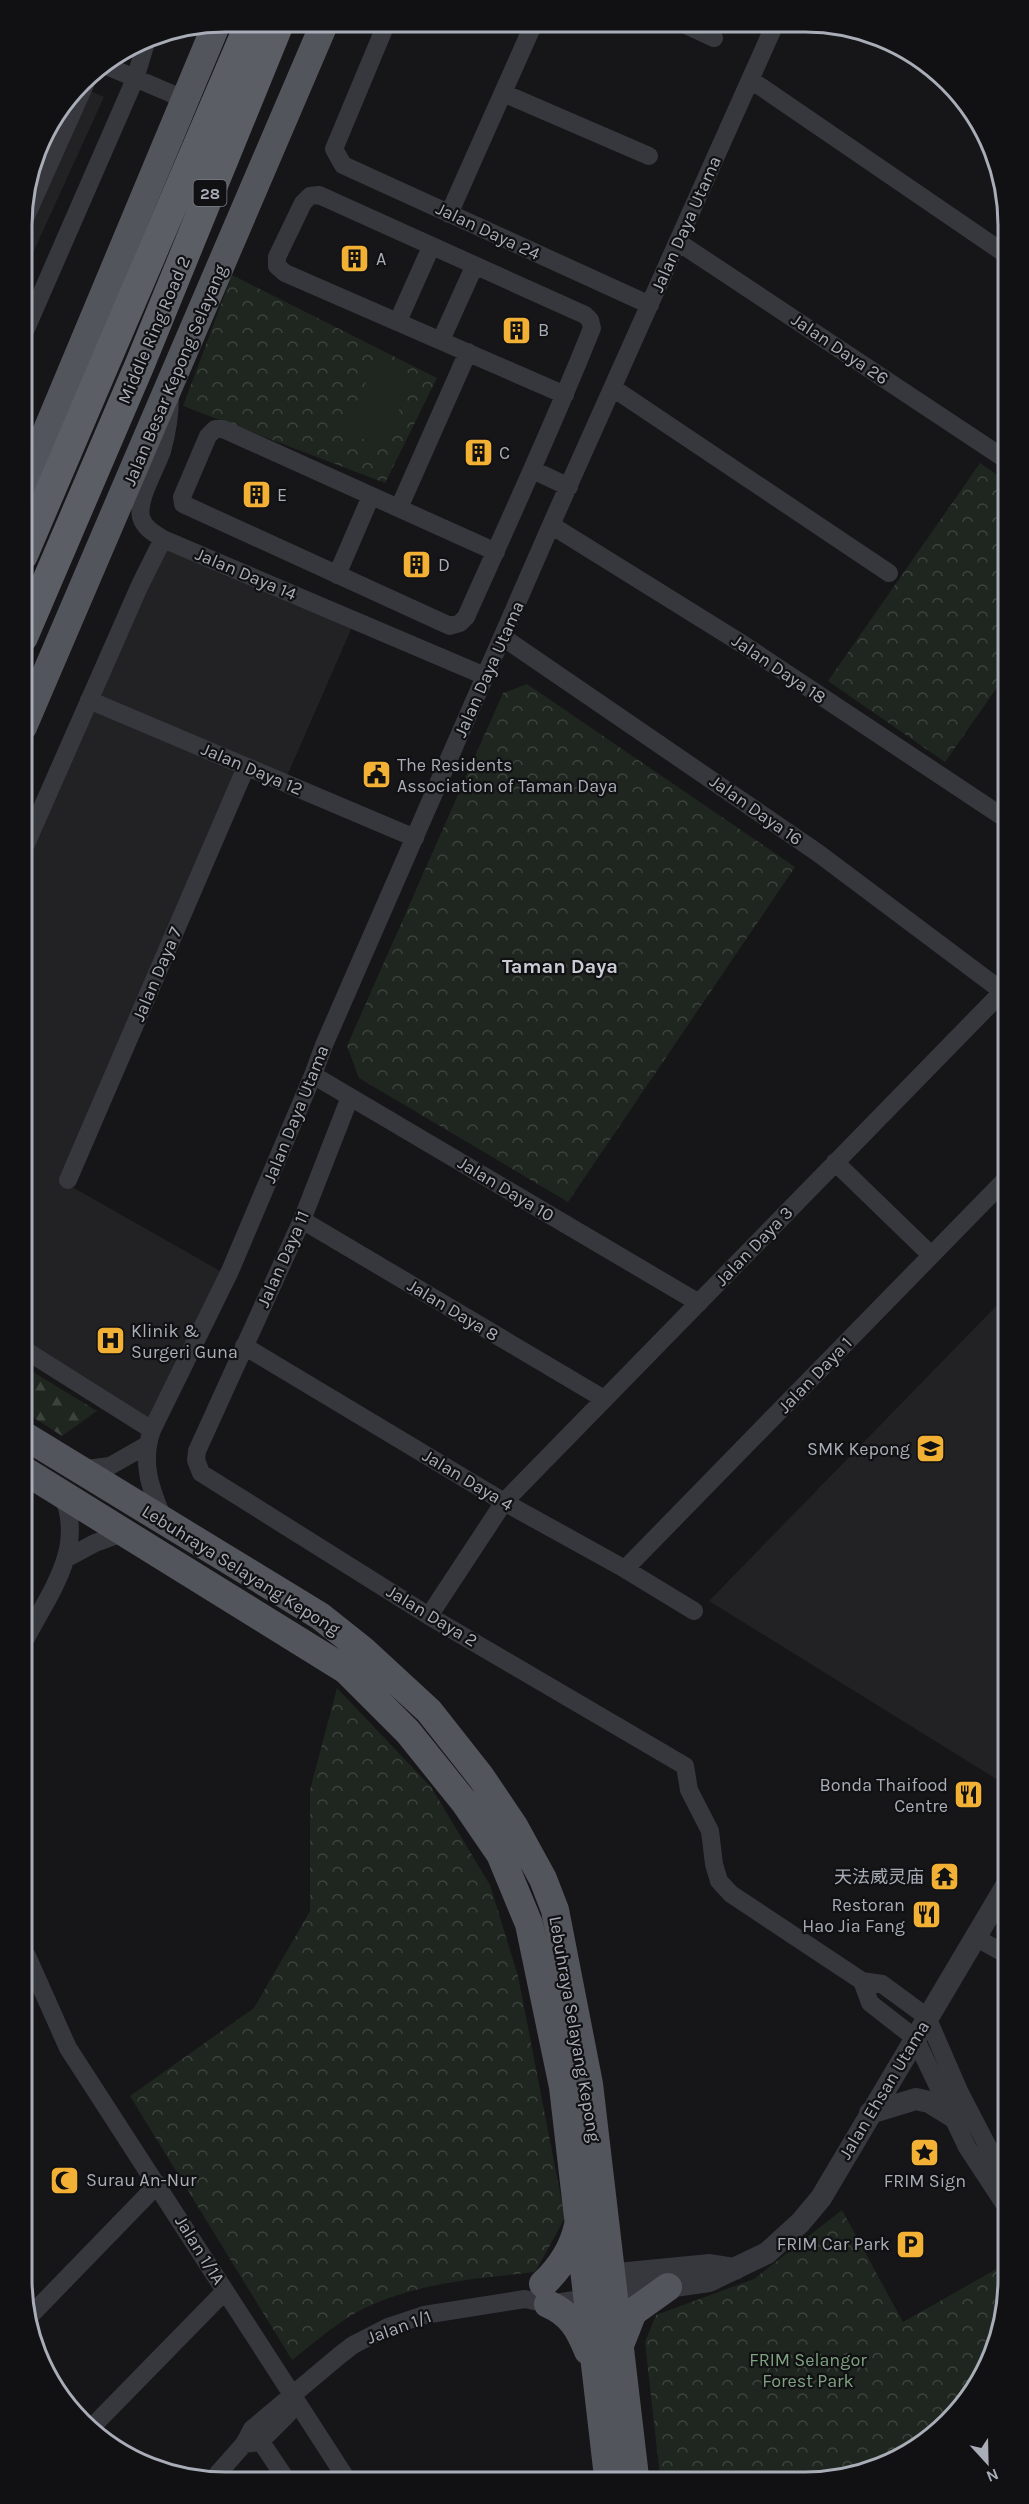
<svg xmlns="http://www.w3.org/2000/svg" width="1029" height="2504" viewBox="0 0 1029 2504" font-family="Karla,'Noto Sans SC',sans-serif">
<defs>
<pattern id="forest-firs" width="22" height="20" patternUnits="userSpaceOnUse" patternTransform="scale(1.5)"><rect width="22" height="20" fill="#1e261f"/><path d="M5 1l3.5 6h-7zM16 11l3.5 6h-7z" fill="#3c433d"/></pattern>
<pattern id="park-crowns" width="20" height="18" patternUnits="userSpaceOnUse" patternTransform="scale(1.5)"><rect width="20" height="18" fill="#1e261f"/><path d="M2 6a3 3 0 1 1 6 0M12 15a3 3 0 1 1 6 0" fill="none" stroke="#3c433d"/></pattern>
</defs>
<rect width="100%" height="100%" fill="#161618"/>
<path fill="#222225" d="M79,86L104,97L22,277L21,211L42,134Z
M166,547L352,627L287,776L242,758L60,1180L222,1272L148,1420L25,1343L23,870L92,708Z
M1005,1297L1006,1785L709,1601Z"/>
<path fill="url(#forest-firs)" d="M25,1367L97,1411L62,1436L25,1412Z"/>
<path fill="url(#park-crowns)" d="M232,275L437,378L385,483L183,406Z
M980,463L1002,478L1003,679L945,762L828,681Z
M527,684L795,867L568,1202L359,1078L347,1046L503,693Z
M337,1688L431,1787L490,1885L518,1976L565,2218L535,2272C471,2279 399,2284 344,2320C326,2332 309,2347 292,2360L130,2096L254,2008L310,1911V1790Z
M842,2210L903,2322L1007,2263L1008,2292L993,2357L966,2404L917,2449L857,2476L660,2477L645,2342L656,2315L754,2279Z"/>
<path fill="#1e261f" d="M377,358L416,377L381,445L343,432Z"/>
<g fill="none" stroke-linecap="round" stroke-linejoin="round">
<path stroke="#37383d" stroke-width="18" d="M387,22L334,149L343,165L650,305
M684,24L714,38
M102,64L184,99
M751,80L1001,251
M503,93L649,156
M449,214L534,23
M22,225L91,71
M678,242L1002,457
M398,321L431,247
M22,338L135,79L148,36
M441,340L474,267
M613,388L889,573
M170,396C170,416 167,433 162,451C156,469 137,499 141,517C144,528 154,533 163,539L485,676
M533,470L569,487
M399,508L468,352
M551,525L744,645L1003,817
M496,552L223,429H215L208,436L182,497L183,504L450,626L460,623L466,617C509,521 553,426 592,328L590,320L585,315L319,195L310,196L303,203L277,257V266L285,273L565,395
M337,575L371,496
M504,638L818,853L1002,991
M89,700L415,838
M23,851L140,585L163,539
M313,1075L699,1303
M350,1097L302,1220L197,1451L196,1460L201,1473L429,1616L685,1766L689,1790L710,1831L714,1864L719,1881L731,1894L862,1981L882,1984L927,2017L960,2093L987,2145L1007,2175
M835,1162L931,1255
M68,1180L246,767
M302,1220L604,1399
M244,1346L504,1502L625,1569L694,1611
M25,1350L152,1430
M79,1470L110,1466L147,1445
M164,1521C151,1490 140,1463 152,1430L230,1271L313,1075L324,1045L551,525L775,24
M67,1558L95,1543L125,1532
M625,1569L1004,1181
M429,1616L504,1502L1004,990
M26,1638C50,1592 85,1549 63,1496
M975,1937L1007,1955
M27,1956L68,2048L346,2478
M862,1981L870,2003L915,2038L967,2147L1007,2208
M28,2318L158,2184
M89,2430L225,2291
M255,2433L286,2479
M244,2444L260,2442L288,2414L291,2396
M213,2479L244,2444L252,2429L340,2355L353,2345L388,2327L424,2315L525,2299L548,2304L588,2298"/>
<path stroke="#37383d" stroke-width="22" d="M870,2113L916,2099L929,2102L955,2118
M597,2276L710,2265L735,2269
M598,2297L709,2281L767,2253L800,2223L821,2198L1006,1886"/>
<path stroke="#53555c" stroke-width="28" d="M22,490L217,23
M23,727L325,22
M25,1436L320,1616L364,1651L429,1711L481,1777L514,1826L543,1879L555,1910L589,2084L635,2477
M25,1471L346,1670L408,1732L465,1803L500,1854L529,1924L563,2087L608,2477
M543,2284C561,2267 573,2249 578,2225
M548,2304C571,2314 579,2329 588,2351
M620,2345L633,2312L668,2287"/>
<path stroke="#5b5e65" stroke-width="30" d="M23,555L251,21
M23,637L140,364L280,21"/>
</g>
<defs>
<symbol id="building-square" viewBox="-11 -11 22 22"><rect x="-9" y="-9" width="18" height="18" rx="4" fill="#f2b134" stroke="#111113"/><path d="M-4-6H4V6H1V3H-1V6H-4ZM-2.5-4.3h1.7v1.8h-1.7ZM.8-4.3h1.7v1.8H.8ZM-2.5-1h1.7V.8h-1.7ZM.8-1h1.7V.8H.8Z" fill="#111"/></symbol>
<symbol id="civic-square" viewBox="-11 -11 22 22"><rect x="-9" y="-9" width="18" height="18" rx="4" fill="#f2b134" stroke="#111113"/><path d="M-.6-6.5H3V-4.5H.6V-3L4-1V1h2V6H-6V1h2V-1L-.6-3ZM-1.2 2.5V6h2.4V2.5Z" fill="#111"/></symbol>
<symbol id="hospital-square" viewBox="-11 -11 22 22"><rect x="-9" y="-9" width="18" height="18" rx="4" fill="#f2b134" stroke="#111113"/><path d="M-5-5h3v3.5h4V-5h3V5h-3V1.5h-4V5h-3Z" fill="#111"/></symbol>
<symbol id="school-square" viewBox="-11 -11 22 22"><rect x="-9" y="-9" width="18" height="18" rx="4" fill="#f2b134" stroke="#111113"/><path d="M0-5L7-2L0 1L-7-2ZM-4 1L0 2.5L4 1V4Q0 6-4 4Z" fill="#111"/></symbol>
<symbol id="restaurant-square" viewBox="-11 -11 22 22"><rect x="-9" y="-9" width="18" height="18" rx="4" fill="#f2b134" stroke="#111113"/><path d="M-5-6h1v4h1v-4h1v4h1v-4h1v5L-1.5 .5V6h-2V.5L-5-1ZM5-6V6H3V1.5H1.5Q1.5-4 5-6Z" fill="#111"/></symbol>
<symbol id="temple-square" viewBox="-11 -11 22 22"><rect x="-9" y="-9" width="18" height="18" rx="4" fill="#f2b134" stroke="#111113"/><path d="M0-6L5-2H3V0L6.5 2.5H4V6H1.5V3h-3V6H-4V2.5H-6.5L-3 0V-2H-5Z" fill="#111"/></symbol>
<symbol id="sight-square" viewBox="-11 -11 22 22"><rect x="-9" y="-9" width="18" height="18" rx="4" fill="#f2b134" stroke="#111113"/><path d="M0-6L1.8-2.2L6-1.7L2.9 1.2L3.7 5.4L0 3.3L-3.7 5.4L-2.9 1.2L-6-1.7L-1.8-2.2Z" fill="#111"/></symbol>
<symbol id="mosque-square" viewBox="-11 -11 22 22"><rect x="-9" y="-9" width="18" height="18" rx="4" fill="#f2b134" stroke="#111113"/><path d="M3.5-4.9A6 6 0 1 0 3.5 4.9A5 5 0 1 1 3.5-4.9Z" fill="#111"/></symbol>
<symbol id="parking-square" viewBox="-11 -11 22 22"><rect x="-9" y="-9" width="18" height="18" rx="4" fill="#f2b134" stroke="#111113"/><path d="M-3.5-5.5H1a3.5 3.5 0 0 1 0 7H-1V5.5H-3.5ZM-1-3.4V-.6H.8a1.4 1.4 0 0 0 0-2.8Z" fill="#111"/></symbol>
</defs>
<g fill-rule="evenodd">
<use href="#building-square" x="338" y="242" width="33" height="33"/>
<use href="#building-square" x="500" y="314" width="33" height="33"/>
<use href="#building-square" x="462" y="436" width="33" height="33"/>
<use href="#building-square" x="240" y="478" width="33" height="33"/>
<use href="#building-square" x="400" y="548" width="33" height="33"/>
<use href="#civic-square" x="360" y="758" width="33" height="33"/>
<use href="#hospital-square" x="94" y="1324" width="33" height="33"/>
<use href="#school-square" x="914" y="1432" width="33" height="33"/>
<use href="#restaurant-square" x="952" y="1778" width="33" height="33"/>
<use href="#temple-square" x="928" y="1860" width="33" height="33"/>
<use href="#restaurant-square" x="910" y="1898" width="33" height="33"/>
<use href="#sight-square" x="908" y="2136" width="33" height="33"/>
<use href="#mosque-square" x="48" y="2164" width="33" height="33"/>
<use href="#parking-square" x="894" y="2228" width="33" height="33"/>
</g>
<g text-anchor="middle" stroke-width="4.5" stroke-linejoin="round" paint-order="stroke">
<rect fill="#111113" stroke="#7b7e86" stroke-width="1.5" x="193.5" y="180" width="33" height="26" rx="4.5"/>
<g font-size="16" font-weight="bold" fill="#a8adb8">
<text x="210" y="199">28</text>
</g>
<g font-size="18" fill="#a8adb8" stroke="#111113">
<text transform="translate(686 224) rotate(-66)" y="6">Jalan Daya Utama</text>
<text transform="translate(488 231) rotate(25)" y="6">Jalan Daya 24</text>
<text transform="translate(154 330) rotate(-67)" y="6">Middle Ring Road 2</text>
<text transform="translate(840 349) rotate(34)" y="6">Jalan Daya 26</text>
<text transform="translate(175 375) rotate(-67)" y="6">Jalan Besar Kepong Selayang</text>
<text transform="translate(246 574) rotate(23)" y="6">Jalan Daya 14</text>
<text transform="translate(489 669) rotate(-66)" y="6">Jalan Daya Utama</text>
<text transform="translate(779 669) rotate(34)" y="6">Jalan Daya 18</text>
<text transform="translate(252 769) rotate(23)" y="6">Jalan Daya 12</text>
<text transform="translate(756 810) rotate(35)" y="6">Jalan Daya 16</text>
<text transform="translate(157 974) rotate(-67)" y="6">Jalan Daya 7</text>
<text transform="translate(296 1114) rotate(-68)" y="6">Jalan Daya Utama</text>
<text transform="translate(506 1189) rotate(31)" y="6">Jalan Daya 10</text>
<text transform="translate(754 1246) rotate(-46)" y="6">Jalan Daya 3</text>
<text transform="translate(283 1259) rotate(-66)" y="6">Jalan Daya 11</text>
<text transform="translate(453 1310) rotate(31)" y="6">Jalan Daya 8</text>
<text transform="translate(815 1375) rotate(-46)" y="6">Jalan Daya 1</text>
<text transform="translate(468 1480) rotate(31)" y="6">Jalan Daya 4</text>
<text transform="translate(241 1570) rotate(32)" y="6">Lebuhraya Selayang Kepong</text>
<text transform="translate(432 1616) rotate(31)" y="6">Jalan Daya 2</text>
<text transform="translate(575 2029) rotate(80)" y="6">Lebuhraya Selayang Kepong</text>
<text transform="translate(884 2090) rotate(-59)" y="6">Jalan Ehsan Utama</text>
<text transform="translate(200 2250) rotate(58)" y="6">Jalan 1/1A</text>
<text transform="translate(399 2327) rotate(-20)" y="6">Jalan 1/1</text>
</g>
<g font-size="18" fill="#a8adb8" stroke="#111113" text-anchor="start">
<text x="376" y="265">A</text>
<text x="538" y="336">B</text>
<text x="499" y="459">C</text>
<text x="277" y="501">E</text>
<text x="438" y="571">D</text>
<text x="397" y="771">The Residents<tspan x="397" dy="21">Association of Taman Daya</tspan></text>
<text x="131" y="1337">Klinik &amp;<tspan x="131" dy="21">Surgeri Guna</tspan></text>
<text x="910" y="1455" text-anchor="end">SMK Kepong</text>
<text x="948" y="1791" text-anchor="end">Bonda Thaifood<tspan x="948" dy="21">Centre</tspan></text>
<text x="924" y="1883" text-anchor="end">天法威灵庙</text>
<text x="905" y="1911" text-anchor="end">Restoran<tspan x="905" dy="21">Hao Jia Fang</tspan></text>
<text x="86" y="2186">Surau An-Nur</text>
<text x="925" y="2187" text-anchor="middle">FRIM Sign</text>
<text x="890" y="2250" text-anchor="end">FRIM Car Park</text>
</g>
<g font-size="18" fill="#7fa381" stroke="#111113">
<text x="808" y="2366">FRIM Selangor<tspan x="808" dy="21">Forest Park</tspan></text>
</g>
<g font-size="20" font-weight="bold" fill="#c9ccd4" stroke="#111113">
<text x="560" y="973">Taman Daya</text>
</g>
</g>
<path d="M0 0H1029V2504H0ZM225 32H805A193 193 0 0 1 998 225V2279A193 193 0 0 1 805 2472H225A193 193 0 0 1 32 2279V225A193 193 0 0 1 225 32Z" fill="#111113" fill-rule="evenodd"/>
<path fill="none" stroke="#a8adb8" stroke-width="3" d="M225 32H805A193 193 0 0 1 998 225V2279A193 193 0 0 1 805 2472H225A193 193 0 0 1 32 2279V225A193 193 0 0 1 225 32Z"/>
<g transform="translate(987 2462) rotate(158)" stroke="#111113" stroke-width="4.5" paint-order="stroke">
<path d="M0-4.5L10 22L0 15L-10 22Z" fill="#a8adb8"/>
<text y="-9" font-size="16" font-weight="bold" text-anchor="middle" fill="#a8adb8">N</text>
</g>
</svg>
